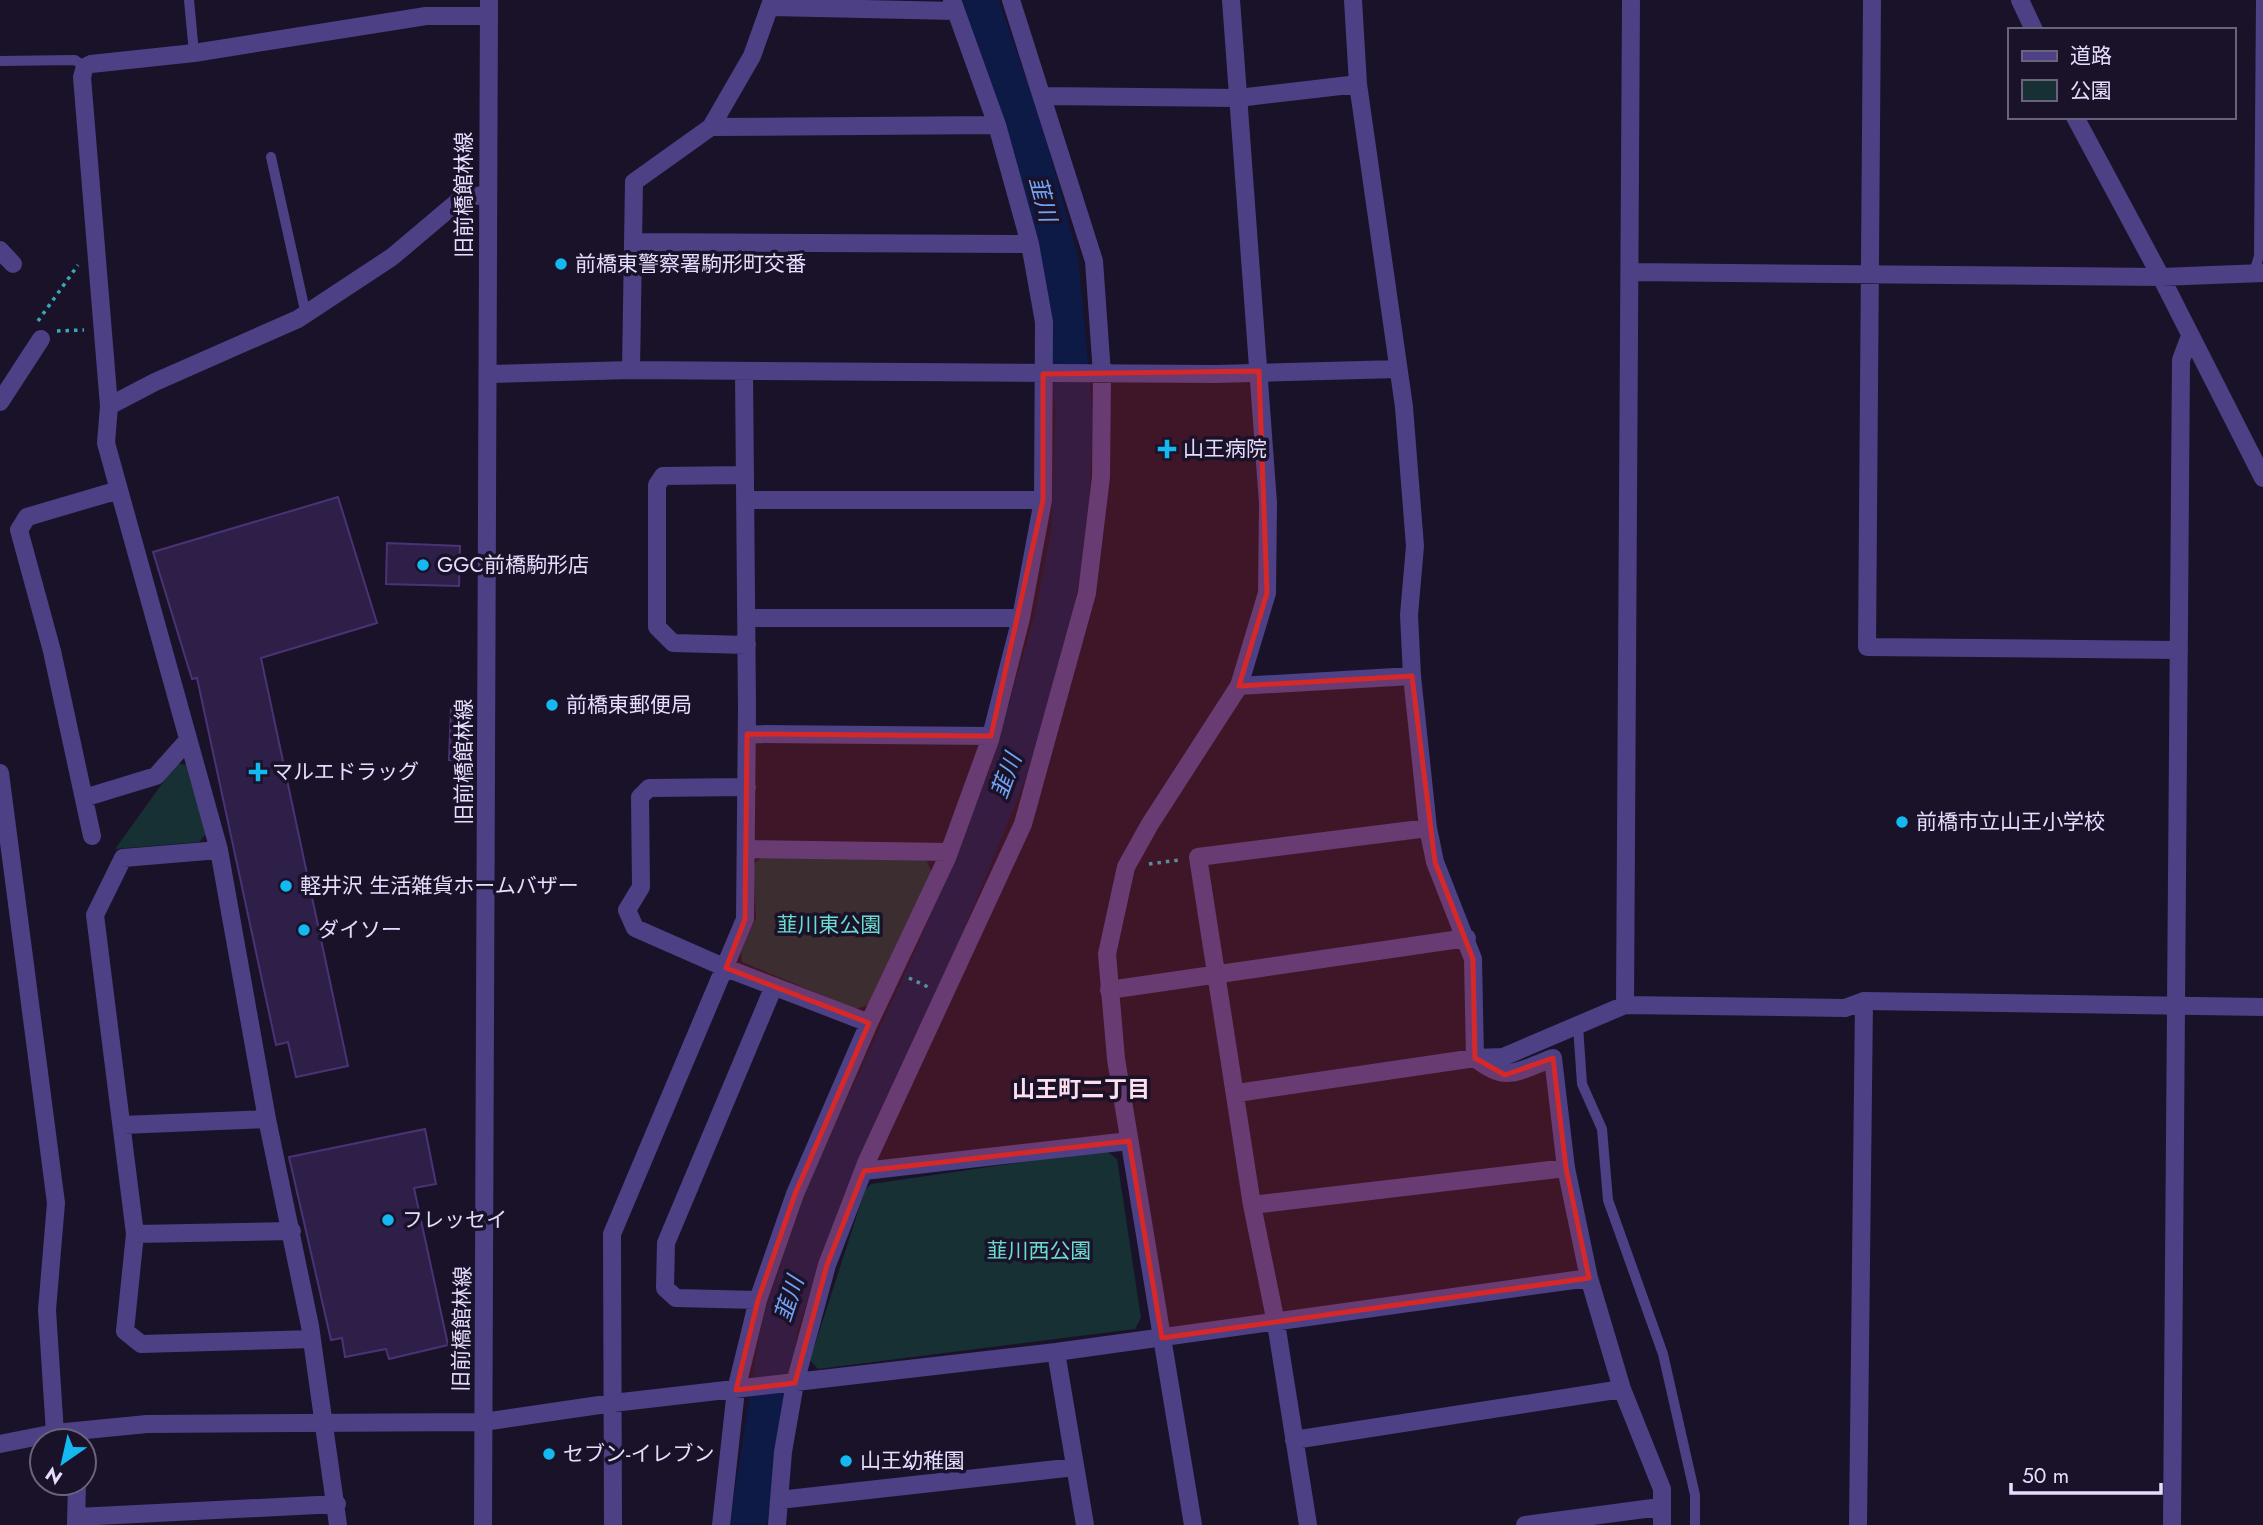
<svg xmlns="http://www.w3.org/2000/svg" width="2263" height="1525" viewBox="0 0 2263 1525" font-family="Jost,'Noto Sans JP',sans-serif">
<rect width="100%" height="100%" fill="#1a1229"/>
<path fill="#163033" d="M177,763L186,765L206,834L199,842L115,849Z
M763,856L926,859L931,871L868,1005L856,1009L742,962L741,952L756,918L753,865Z
M1105,1150L1117,1159L1141,1318L1135,1329L818,1369L810,1360L865,1190L871,1184Z"/>
<g fill="none" stroke-linecap="round" stroke-linejoin="round">
<path stroke="#0e1a46" stroke-width="37" d="M748,1525L780,1324L826,1189L932,959L1009,771L1053,618L1070,531L1074,413L1060,261L1023,125L979,0"/>
</g>
<path fill="#2e1f49" stroke="#4a3374" stroke-width="2" d="M338,497L377,623L261,658L348,1066L296,1077L288,1042L276,1045L197,678L192,679L153,552Z
M387,543L460,546L459,586L386,584Z
M451,708H467L464,761L449,760Z
M425,1129L436,1184L414,1188L448,1345L389,1359L386,1349L345,1357L342,1338L331,1340L289,1157Z"/>
<g fill="none" stroke-linecap="round" stroke-linejoin="round">
<path stroke="#38aab5" stroke-width="3.5" stroke-dasharray="3.5 5" stroke-linecap="butt" d="M38,321L78,265
M57,331L84,330
M1149,864L1179,860
M909,978L928,987"/>
<path stroke="#4d4085" stroke-width="10" d="M189,0L194,53
M0,61L75,60L85,67
M271,157L306,315
M2254,273L2259,256L2261,0
M1578,1026L1582,1084L1602,1129L1608,1200L1663,1354L1695,1495V1525"/>
<path stroke="#4d4085" stroke-width="18" d="M1353,0L1358,84L1404,407L1415,546L1409,615L1412,676L1428,828L1435,862L1473,959L1475,1058C1507,1084 1517,1071 1553,1058L1566,1168L1589,1278L1622,1389L1662,1489V1525
M1872,0L1867,647L2179,650
M2020,0L2034,30
M771,7L956,11
M1044,96L1238,98L1358,84
M2075,117L2161,277L2263,478
M711,127L997,125
M635,242L1030,244
M0,250L13,264
M1631,272L2161,277L2263,273
M631,370L634,182L711,127L752,56L772,0
M488,374L631,370L1215,374L1398,369
M0,402L41,339
M109,406L155,382L298,319L392,257L463,197L486,195
M745,475L663,476L657,485V627L673,643L747,645
M745,500H1043
M747,618H1021
M1239,686L1412,676
M747,734L991,736
M0,773L56,1203L47,1310L55,1433
M747,787L649,788L640,797L641,887L627,910L635,928L726,968L869,1023
M84,798L156,776L188,740
M92,836L52,651L19,530L27,517L119,490
M747,849L949,852
M219,850L123,858L95,915L135,1234L125,1331L141,1344L312,1339
M1109,990L1467,938
M1625,1005L1631,0
M1237,1093L1475,1058L1503,1057L1625,1005L1845,1008L1864,1001L1858,1525
M123,1125L267,1119
M864,1171L1129,1141
M1252,1205L1566,1168
M135,1234L292,1231
M758,1300L676,1298L665,1288L666,1243L774,986
M1056,1352L1085,1525
M483,1422L613,1403L1056,1352L1589,1278
M1294,1440L1622,1389
M779,1500L1075,1467
M77,1517L337,1504
M76,1525L77,1483
M338,1525L310,1326L267,1119L219,850L106,443L109,406L82,77L85,67L91,64L194,53L426,16H489
M613,1525L612,1234L745,919L747,708L744,372
M721,1525L736,1390L758,1300L795,1194L869,1023L947,858L990,740L1021,618L1043,500L1044,322L1030,244L997,125L952,0
M777,1525L783,1452L795,1383L827,1265L867,1161L1023,824L1087,593L1101,477L1102,374L1094,261L1011,0
M1308,1525L1276,1323L1252,1205L1198,857L1428,828
M1525,1525L1660,1507
M2172,1525L2181,360L2190,336"/>
<path stroke="#4d4085" stroke-width="18" d="M1864,1001L2263,1007
M0,1444L55,1433L147,1424L483,1422
M483,1525L489,0
M1193,1525L1116,1059L1107,954L1126,867L1150,824L1239,686L1267,593L1268,503L1231,0"/>
</g>
<path fill="#d62828" fill-opacity="0.2" stroke="#d62828" stroke-width="5" stroke-linejoin="round" d="M1259,371L1267,593L1239,686L1412,676L1435,862L1473,959L1475,1058L1505,1075L1553,1058L1566,1168L1589,1278L1162,1338L1129,1141L864,1171L827,1265L795,1383L736,1390L758,1300L795,1194L869,1023L726,968L745,919L747,734L991,736L1043,500V374Z"/>
<g fill="#14b9f1" stroke="#1a1229" stroke-width="2.5">
<circle cx="561" cy="264" r="7"/>
<path d="M1163.5 438.5h7v7h7v7h-7v7h-7v-7h-7v-7h7z"/>
<circle cx="423" cy="565" r="7"/>
<circle cx="552" cy="705" r="7"/>
<path d="M254.5 761.5h7v7h7v7h-7v7h-7v-7h-7v-7h7z"/>
<circle cx="1902" cy="822" r="7"/>
<circle cx="286" cy="886" r="7"/>
<circle cx="304" cy="930" r="7"/>
<circle cx="388" cy="1220" r="7"/>
<circle cx="549" cy="1454" r="7"/>
<circle cx="846" cy="1461" r="7"/>
</g>
<g text-anchor="middle" stroke-width="7" stroke-linejoin="round" paint-order="stroke">
<g font-size="21" fill="#e5ddfd" stroke="#1a1229">
<text transform="translate(464 195) rotate(-90)" y="7">旧前橋館林線</text>
<text transform="translate(464 762) rotate(-90)" y="7">旧前橋館林線</text>
<text transform="translate(462 1329) rotate(-89)" y="7">旧前橋館林線</text>
</g>
<g font-size="21" fill="#e5ddfd" stroke="#1a1229" text-anchor="start">
<text x="575" y="271">前橋東警察署駒形町交番</text>
<text x="1183" y="456">山王病院</text>
<text x="437" y="572">GGC前橋駒形店</text>
<text x="566" y="712">前橋東郵便局</text>
<text x="272" y="779">マルエドラッグ</text>
<text x="1916" y="829">前橋市立山王小学校</text>
<text x="300" y="893">軽井沢 生活雑貨ホームバザー</text>
<text x="318" y="937">ダイソー</text>
<text x="402" y="1227">フレッセイ</text>
<text x="563" y="1461">セブン-イレブン</text>
<text x="860" y="1468">山王幼稚園</text>
</g>
<g font-size="21" fill="#6bdacf" stroke="#1a1229">
<text x="829" y="932">韮川東公園</text>
<text x="1039" y="1258">韮川西公園</text>
</g>
<g font-size="23" font-style="italic" fill="#71a4f7" stroke="#1a1229">
<text transform="translate(1043 199) rotate(75)" y="8">韮川</text>
<text transform="translate(1006 776) rotate(-70)" y="8">韮川</text>
<text transform="translate(789 1299) rotate(-72)" y="8">韮川</text>
</g>
<g font-size="23" font-weight="bold" fill="#fddeed" stroke="#1a1229">
<text x="1081" y="1097">山王町二丁目</text>
</g>
</g>
<rect x="2008" y="28" width="228" height="91" fill="#1a1229" stroke="#6b637e" stroke-width="2"/>
<rect x="2022" y="51" width="35" height="10" fill="#4d4085" stroke="#6b637e" stroke-width="2"/>
<text x="2070" y="63" font-size="21" fill="#e5ddfd">道路</text>
<rect x="2022" y="80" width="35" height="21" fill="#163033" stroke="#6b637e" stroke-width="2"/>
<text x="2070" y="98" font-size="21" fill="#e5ddfd">公園</text>
<g transform="translate(63 1462) rotate(214)"><circle r="33" fill="#1a1229" stroke="#6b637e" stroke-width="2"/>
<path d="M0-5L12 26L0 18L-12 26Z" fill="#14b9f1"/>
<text y="-10" font-size="19" font-weight="bold" text-anchor="middle" fill="#e5ddfd">N</text>
</g>
<path d="M2011 1483v10h150v-10" fill="none" stroke="#e5ddfd" stroke-width="3.5"/>
<text x="2022" y="1483" font-size="21" fill="#e5ddfd" stroke="#1a1229" stroke-width="5" paint-order="stroke">50 m</text>
</svg>
